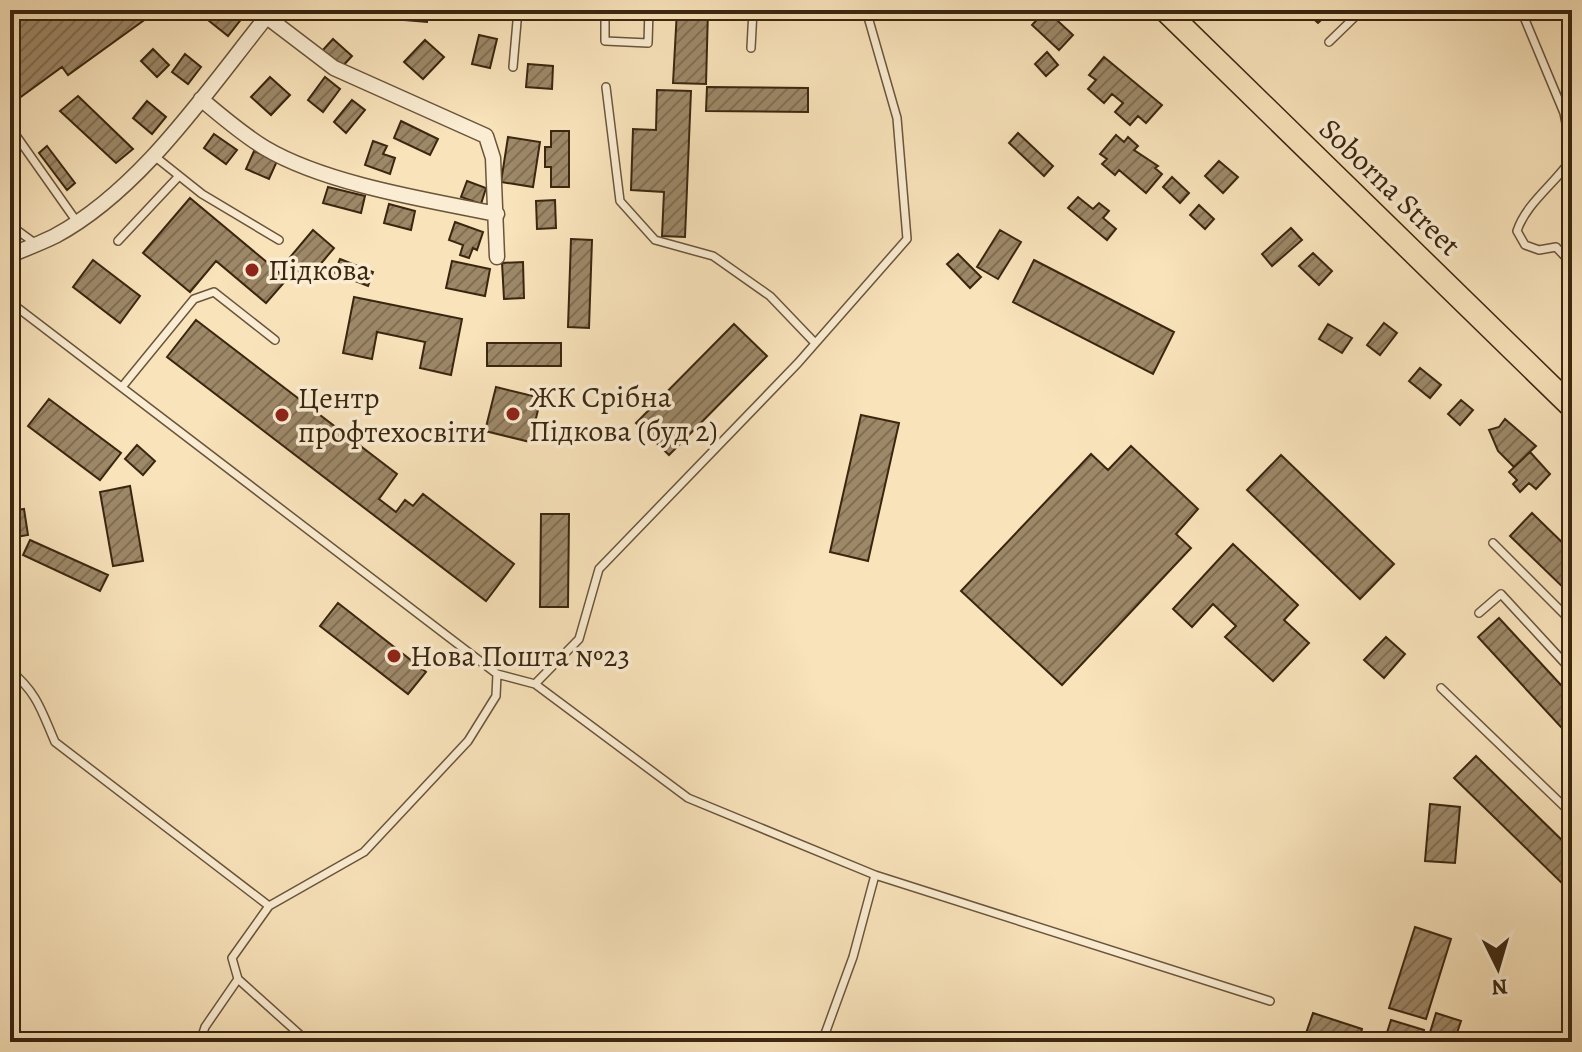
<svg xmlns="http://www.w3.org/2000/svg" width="1582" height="1052" viewBox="0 0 1582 1052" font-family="Alegreya,serif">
<defs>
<pattern id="building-hatch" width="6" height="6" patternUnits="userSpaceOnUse" patternTransform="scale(2)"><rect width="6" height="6" fill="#9d8868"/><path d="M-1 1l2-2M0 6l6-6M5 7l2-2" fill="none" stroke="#816f54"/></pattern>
</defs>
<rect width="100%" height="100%" fill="#f9e3bb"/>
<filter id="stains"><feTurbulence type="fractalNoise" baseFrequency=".0025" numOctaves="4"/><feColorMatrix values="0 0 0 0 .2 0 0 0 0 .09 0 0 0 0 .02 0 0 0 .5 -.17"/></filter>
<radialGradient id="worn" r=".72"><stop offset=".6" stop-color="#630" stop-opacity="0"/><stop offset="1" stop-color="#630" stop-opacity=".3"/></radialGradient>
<path fill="url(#building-hatch)" stroke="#3a260f" stroke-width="2" d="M10,10H152L154,13L68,75L62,67L11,104Z
M207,10H243L246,13L228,36L203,16Z
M393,10H428L427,22L393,19Z
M474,10H499V17L475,18Z
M608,10H644L643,19L608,18Z
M677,10H708L706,84L673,83Z
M797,10H830V18L796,20Z
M1046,10L1073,35L1059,50L1032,25Z
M1304,10H1330L1331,11L1318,23Z
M479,35L497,39L490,68L472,64Z
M333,39L352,56L341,68L322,51Z
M425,40L444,57L423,79L404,62Z
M153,49L169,65L157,77L141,61Z
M1047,52L1058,65L1046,76L1035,64Z
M185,54L201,67L188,84L172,72Z
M1104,57L1162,105L1146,123L1138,116L1130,125L1115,112L1123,103L1112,94L1104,103L1088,89L1096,80L1089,75Z
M528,64L553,66L552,89L526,87Z
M270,77L290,95L271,115L251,97Z
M325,77L340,89L323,112L308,100Z
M707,87L808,88V112L706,111Z
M657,90L691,91L685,237L662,236L664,192L631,190L633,129L656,130Z
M78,96L133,149L116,163L60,111Z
M352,100L365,110L346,133L334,122Z
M147,101L166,117L152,134L133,118Z
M401,121L438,139L430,155L394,138Z
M551,131H569V187H551V167H545V147H551Z
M1018,133L1053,166L1044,176L1009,143Z
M214,134L237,150L226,164L204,148Z
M1116,135L1124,142L1128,137L1138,146L1134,150L1158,166L1155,168L1162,174L1146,193L1119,170L1115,175L1102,164L1107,159L1100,154Z
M508,137L540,142L533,187L501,182Z
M373,141L387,146L383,154L395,158L390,174L365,165Z
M47,146L75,183L67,190L39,153Z
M254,151L277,161L269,179L246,169Z
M1219,161L1238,177L1223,193L1205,176Z
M1172,177L1189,193L1180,203L1163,187Z
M467,181L486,188L481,204L461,197Z
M328,187L365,196L361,213L323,203Z
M1078,197L1093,209L1099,203L1109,211L1103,218L1116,229L1107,240L1068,208Z
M190,198L287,279L266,303L216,261L190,292L143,253Z
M555,200L556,228L537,229L536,201Z
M389,204L415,211L411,230L384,223Z
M1199,205L1214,219L1205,229L1190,215Z
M455,222L483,232L477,250L473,248L469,258L460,255L463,245L449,240Z
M1291,228L1302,240L1272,266L1262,254Z
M313,230L334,248L308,279L286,262Z
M1000,230L1021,242L998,279L977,267Z
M571,239L592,240L589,328L568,327Z
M1313,253L1332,271L1319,285L1299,266Z
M958,254L981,277L970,288L947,264Z
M340,259L373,272L368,286L334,273Z
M93,260L140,296L120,323L73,287Z
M1034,260L1174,332L1153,374L1013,302Z
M452,261L490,269L485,296L446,288Z
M523,262L524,298L504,299L502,263Z
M354,297L462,319L451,375L420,368L425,342L377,332L372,359L343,353Z
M196,320L397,474L379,499L396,512L405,500L413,506L423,494L514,564L486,601L167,357Z
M1384,323L1397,333L1380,355L1367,345Z
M734,324L767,356L669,455L636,423Z
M1328,324L1352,338L1342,353L1319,339Z
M487,343H561V366H487Z
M1420,368L1441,385L1430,398L1409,381Z
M496,387L541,398L530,442L485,431Z
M49,399L121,453L100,480L28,426Z
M1461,400L1473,410L1460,425L1448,414Z
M861,415L899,423L868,561L830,552Z
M1505,419L1536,446L1514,467L1498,451L1489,430L1499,427Z
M137,445L155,461L143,475L125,459Z
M1131,446L1198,509L1176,534L1191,548L1062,685L961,591L1091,454L1108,470Z
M1530,452L1550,474L1536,489L1529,483L1520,492L1513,484L1517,480L1509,472Z
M1281,455L1394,564L1360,599L1247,490Z
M130,486L143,561L113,566L100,492Z
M24,509L28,535L10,538V511Z
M1532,513L1572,552V596L1510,536Z
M541,514H569L568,607H540Z
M30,540L108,575L100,591L23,555Z
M1233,544L1298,605L1284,620L1309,643L1273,681L1225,637L1236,626L1213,604L1192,627L1173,609Z
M338,603L426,672L408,694L320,626Z
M1499,618L1572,697V739L1478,637Z
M1386,637L1405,654L1384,678L1364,660Z
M1476,756L1572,850V893L1454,778Z
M1430,804L1460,807L1455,863L1425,861Z
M1415,927L1451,939L1426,1019L1389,1008Z
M1313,1013L1362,1029L1358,1042H1303Z
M1436,1013L1461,1021L1454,1042H1427Z
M1391,1020L1424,1030L1421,1042H1384Z"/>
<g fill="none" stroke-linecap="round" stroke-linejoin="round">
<defs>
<path id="service" d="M605,10V41L648,43L649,10
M1521,10L1564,113L1572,154
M1329,42L1362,10
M751,48L753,10
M513,67L518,10
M606,87L620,201L655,240L713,256L770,296L815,343
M10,127L77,222
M153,155L202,194L279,240
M1572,158C1556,183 1526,203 1517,231L1525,245L1539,250L1556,247L1572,264
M10,225L36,244
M118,241L179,176
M10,302L497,674L535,684L688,798L875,875L1270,1001
M122,387L194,299L214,292L275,340
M1493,543L1572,622
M1479,613L1501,594L1572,671
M10,670C38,694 41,710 55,742L269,906
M535,684L579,639L599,569L798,363L907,239L897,118L866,10
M1441,688L1572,814
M200,1042L205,1027L238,979
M308,1042L238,979L232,958L269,906L364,852L468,741L496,696L497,674
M822,1042L853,957L875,875"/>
<path id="minor" d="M267,17L334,68L486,136L493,158L497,257
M201,99C221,116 242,134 265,148C326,184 427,200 497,214
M10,255C25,249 41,243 55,236C143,189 210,86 272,10"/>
<path id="primary" d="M1165,10L1572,407"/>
</defs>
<use href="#service" stroke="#6a553a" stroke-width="10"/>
<use href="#minor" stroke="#6a553a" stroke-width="17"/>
<use href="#primary" stroke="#3a260f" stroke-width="25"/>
<use href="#service" stroke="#fbedd3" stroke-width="7"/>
<use href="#minor" stroke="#fbedd3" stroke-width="14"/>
<use href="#primary" stroke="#f9e3bb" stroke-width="22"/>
</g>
<g fill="#8f2418" stroke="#fbedd3" stroke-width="3">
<circle cx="252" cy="270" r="8"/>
<circle cx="513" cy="414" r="8"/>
<circle cx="282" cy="415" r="8"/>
<circle cx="394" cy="656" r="8"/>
</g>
<g text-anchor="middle" stroke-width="7" stroke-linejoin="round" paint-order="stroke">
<g font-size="30" fill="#3a260f" stroke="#fbedd3">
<text transform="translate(1390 187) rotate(44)" y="10">Soborna Street</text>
</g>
<g font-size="30" fill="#3a260f" stroke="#fbedd3" text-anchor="start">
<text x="268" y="280">Підкова</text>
<text x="529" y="407">ЖК Срібна<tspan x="529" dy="34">Підкова (буд 2)</tspan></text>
<text x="298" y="408">Центр<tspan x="298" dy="34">профтехосвіти</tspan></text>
<text x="410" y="666">Нова Пошта №23</text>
</g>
</g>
<rect width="1582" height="1052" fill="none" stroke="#f9e3bb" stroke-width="40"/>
<rect x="12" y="12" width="1558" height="1028" fill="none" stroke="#3a260f" stroke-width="4"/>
<rect x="20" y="20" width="1542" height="1012" fill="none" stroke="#3a260f" stroke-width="2"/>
<g transform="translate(1498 968) rotate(175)" stroke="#fbedd3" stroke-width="6" paint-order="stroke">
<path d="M0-6L14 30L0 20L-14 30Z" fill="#3a260f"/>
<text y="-12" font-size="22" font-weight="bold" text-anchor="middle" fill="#3a260f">N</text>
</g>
<rect width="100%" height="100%" filter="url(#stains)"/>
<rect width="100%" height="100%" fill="url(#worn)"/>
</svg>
